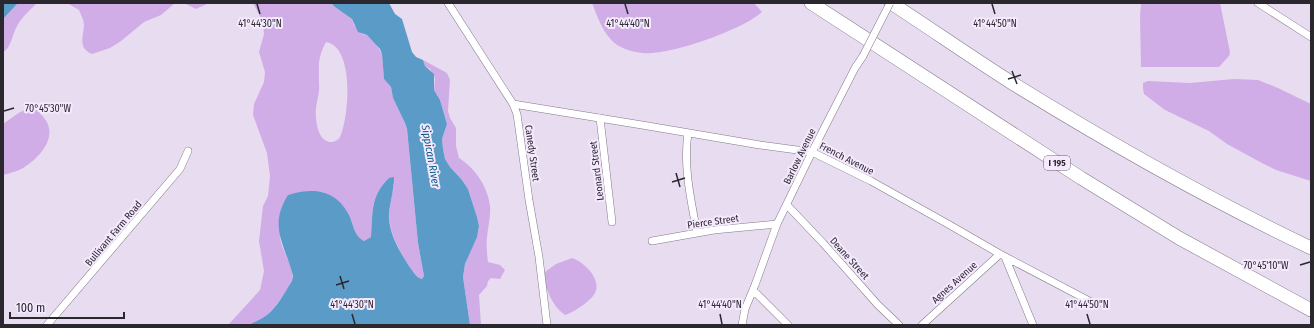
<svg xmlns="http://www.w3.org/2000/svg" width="1314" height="328" viewBox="0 0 1314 328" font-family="'Fira Sans Condensed',sans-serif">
<rect width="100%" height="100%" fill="#e8dcf0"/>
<path fill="#d0ade7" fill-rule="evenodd" d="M18,3H40L36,4C29,11 20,19 16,28C12,36 11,48 3,52V19Z
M67,3H175L161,15L144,22L121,41L110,48L92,54C78,48 83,38 84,26C84,20 81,15 79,10Z
M184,3H209L196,9Z
M253,3H331L335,7L352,19L354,25L362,34L367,35L376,44L382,54L384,79L391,87L393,98L405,123L407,130L418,243L424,276L422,279C416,278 413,271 409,266C400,252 389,232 389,215C390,205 392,194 394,184L389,178C370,196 373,213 371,237L364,241C354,235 354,227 350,217C338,192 313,187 288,195C286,204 280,230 280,238C282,252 295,267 292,281C283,296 267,323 248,325C242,326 235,325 228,325L260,290L264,271L259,241L263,206L268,196L270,176L267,153L253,115L254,104L264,82L265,72L259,52L264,34L263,22ZM326,42C355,47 349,117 340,137C339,139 336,141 333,142C317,144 315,118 316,108C317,100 320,91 319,83C319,65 317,59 326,42Z
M592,3H754L762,12C742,30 669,56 642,53C634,52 626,50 619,46C604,37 598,18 592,3Z
M1141,3H1220L1230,52L1229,56L1219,67H1141L1140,16Z
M423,60L447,73L450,80L448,111L450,118L456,128V146L459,158C475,168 488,187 490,206C491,216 488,227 487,237C486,245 487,254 488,262L500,265L505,270L500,279L491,278L488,281L487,286L479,295L481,325H470L463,277L465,264L478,232L479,226L477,217L468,189L462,180L450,167L445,159L443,149L442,139L447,124L440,100L434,90L435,78L430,69L425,66Z
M1234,79L1258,80L1278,88L1311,104V181L1276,170L1260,162L1227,144L1209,131L1165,110L1144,94L1143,88V83L1148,81L1190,83Z
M34,108C40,113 47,119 49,128C52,143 38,158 26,166C20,171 10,173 3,175V124C14,117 20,109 34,108Z
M572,258C584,262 602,279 595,293C592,300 573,313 565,315C551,305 547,290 542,274L556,264Z"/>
<path fill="#5b9bc8" d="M3,3H18L3,19Z
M331,3H389L395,14L402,19L412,52L416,57L423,60L425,66L434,74V90L440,100L447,124L442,139L443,149L445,159L450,167L462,180L468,189L477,217L479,226L477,237L465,264L463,277L470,325H249C255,322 262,319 267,315C277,307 285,292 292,281L293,276C285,244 268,227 288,195C314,187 337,190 350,217C354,227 354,235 364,241L371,237C373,213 370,196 389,178L394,177C394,190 390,202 389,214C388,232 400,252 409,266C413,271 416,278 422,279L424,276L418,243L407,129L405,123L393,98L391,87L384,79L382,54L380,49L367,35L358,32L352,19L335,7Z"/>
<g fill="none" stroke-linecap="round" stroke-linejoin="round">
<defs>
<path id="minor" d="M448,3L513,104L517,114L529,200L539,257L547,325
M1258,3L1311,37
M513,104L642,125L760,145L812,152L871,181L948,224L1000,254L1097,305
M600,118L612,222
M688,133C683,166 691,200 697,233
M787,205L823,243L878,305L899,325
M652,241L714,230L777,224
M1005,257L1033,325
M753,290L788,325
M47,325L174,176L180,169L188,151
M742,325L745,309L755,285L777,224L812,152L855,68L863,56
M922,325L1000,254"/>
<path id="motorway" d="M811,3L1081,178L1179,238L1311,310
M891,3C931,29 971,57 1012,83C1109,143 1208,199 1311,248"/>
</defs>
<use href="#minor" stroke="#83788a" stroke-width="8"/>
<use href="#motorway" stroke="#83788a" stroke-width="14"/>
<use href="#minor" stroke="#fff" stroke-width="7"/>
<use href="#motorway" stroke="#fff" stroke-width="13"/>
<defs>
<path id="minor-bridge" d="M863,56L890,3"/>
</defs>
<use href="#minor-bridge" stroke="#83788a" stroke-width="8" stroke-linecap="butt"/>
<use href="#minor-bridge" stroke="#fff" stroke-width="7"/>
</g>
<path fill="none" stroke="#2b272f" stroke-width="1.5" d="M257,4L260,14M625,4L628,14M992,4L995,14M1012,71L1017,84M1008,79L1021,75M4,111L14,108M676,173L680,187M672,182L685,178M1300,265L1310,262M340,276L344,289M336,285L349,281M352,314L355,324M720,314L722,324M1087,314L1090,324"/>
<g text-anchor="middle" stroke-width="4" stroke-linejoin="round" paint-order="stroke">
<rect fill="#f5e9fe" stroke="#68616d" stroke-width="1" x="1044" y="156" width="26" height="14" rx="3"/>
<g font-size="9" font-weight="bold" fill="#2b272f">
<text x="1057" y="166">I 195</text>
</g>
<g font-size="10" fill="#2b272f" stroke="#f5e9fe">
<text transform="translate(533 153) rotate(82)" y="4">Canedy Street</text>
<text transform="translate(799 156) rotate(-64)" y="4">Barlow Avenue</text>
<text transform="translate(847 158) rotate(27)" y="4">French Avenue</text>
<text transform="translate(596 171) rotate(-97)" y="4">Leonard Street</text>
<text transform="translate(713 221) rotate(-8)" y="4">Pierce Street</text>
<text transform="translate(113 233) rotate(-50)" y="4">Bullivant Farm Road</text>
<text transform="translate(850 258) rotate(48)" y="4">Deane Street</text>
<text transform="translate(954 282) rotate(-42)" y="4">Agnes Avenue</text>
</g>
<g font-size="11" font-style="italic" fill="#065984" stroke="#f5e9fe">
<text transform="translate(431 156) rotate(80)" y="4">Sippican River</text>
</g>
</g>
<g font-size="10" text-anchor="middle" fill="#2b272f" stroke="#f5e9fe" stroke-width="4" stroke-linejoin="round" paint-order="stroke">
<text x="260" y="27">41°44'30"N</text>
<text x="628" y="27">41°44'40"N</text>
<text x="995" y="27">41°44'50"N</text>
<text x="48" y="112">70°45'30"W</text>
<text x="1266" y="269">70°45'10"W</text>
<text x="352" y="308">41°44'30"N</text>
<text x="720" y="308">41°44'40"N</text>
<text x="1087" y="308">41°44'50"N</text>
</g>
<rect width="1314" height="328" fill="none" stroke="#2b272f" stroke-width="8"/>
<path d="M10 312v6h114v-6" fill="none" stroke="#2b272f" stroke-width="2"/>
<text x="16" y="312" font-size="12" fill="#2b272f" stroke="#f5e9fe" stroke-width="3" paint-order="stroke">100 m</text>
</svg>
